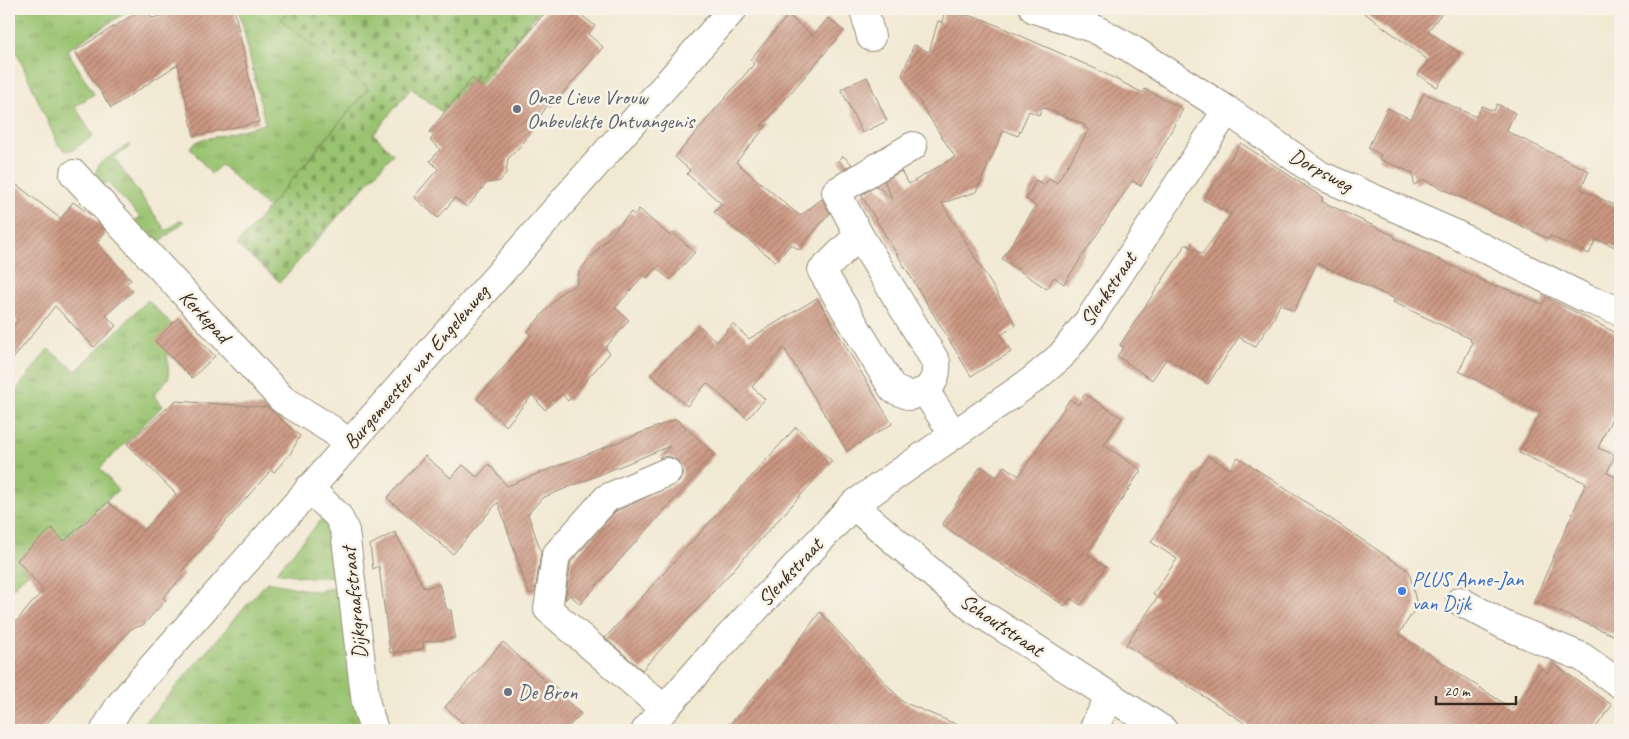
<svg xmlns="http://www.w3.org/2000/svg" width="1629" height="739" viewBox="0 0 1629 739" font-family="Caveat,sans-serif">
<defs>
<pattern id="grass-tufts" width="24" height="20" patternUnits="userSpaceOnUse" patternTransform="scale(1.25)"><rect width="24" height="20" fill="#99c370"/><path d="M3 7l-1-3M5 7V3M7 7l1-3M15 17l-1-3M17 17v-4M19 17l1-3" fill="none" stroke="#7e9f5b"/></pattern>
<pattern id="cemetery-stones" width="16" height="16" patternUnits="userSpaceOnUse" patternTransform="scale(1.25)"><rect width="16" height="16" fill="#99c370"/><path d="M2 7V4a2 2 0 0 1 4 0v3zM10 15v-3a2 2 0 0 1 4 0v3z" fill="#7e9f5b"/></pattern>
<pattern id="building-hatch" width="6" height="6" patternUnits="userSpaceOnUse" patternTransform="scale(1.25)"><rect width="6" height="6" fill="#cb9782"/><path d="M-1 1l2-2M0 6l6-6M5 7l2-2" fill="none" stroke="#a67b6a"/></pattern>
</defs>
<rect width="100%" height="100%" fill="#f7f3e8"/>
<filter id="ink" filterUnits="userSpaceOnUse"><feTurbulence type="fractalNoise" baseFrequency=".02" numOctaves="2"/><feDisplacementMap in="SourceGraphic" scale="10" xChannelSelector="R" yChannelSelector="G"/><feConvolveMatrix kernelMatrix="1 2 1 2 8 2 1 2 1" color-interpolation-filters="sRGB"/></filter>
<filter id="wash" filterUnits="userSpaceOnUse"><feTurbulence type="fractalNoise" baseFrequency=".0096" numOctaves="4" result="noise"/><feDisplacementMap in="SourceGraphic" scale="20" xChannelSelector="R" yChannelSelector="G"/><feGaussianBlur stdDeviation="1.12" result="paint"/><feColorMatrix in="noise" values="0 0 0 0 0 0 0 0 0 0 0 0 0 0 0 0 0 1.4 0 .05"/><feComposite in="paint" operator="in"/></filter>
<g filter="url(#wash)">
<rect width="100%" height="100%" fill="#f2e9d3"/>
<path fill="url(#grass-tufts)" stroke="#6a7647" d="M9,9H131L67,50L94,94L75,106L93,136L73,150L66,151L58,145L9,35Z
M239,9H289L281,20L368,88L268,208L221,165L211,174L190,147L198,141L265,124Z
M129,144L131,146L114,158L166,231L181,220L184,222L159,242L153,243L134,222L140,217L107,182L100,188L94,177L99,164Z
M148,300L176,329L167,351L169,377L154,395L163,406L100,468L118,490L9,591V400L48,349L76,371Z
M323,518L332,527L341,575L310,578L276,572Z
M267,582L313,591L343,587L363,730H138Z"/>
<path fill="url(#cemetery-stones)" stroke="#6a7647" d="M289,9H541L480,85L472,78L442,112L411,88L374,134L393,154L280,282L237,245L368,89L281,20Z"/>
<g id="blocks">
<path fill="url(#building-hatch)" d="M142,9H146L152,18L192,9H234L259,122L194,136L178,64L111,108L75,51Z
M548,9H574L595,26L588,34L603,47L551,107L548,104L524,142L508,159L506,173L500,181L487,183L467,207L455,198L438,218L414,197L438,169L430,161L440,149L430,140L434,136L429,132L472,78L481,87Z
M945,9L985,20L1096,69L1143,93L1145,89L1183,109L1141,186L1132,181L1064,284L1054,277L1047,289L1002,259L1036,206L1026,199L1036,180L1044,185L1049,178L1057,183L1089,130L1084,127L1085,125L1042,107L1039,115L1029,111L1018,136L1004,130L976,192L942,203L1016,325L1001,335L1011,352L971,376L861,195L877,186L893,200L884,181L901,171L909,184L955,157L902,75L914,45L929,52L938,21L942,22Z
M1359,9H1445L1428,31L1460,53L1437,87L1418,75L1428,60Z
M788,15L813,36L828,18L844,31L761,127L768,124L736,162L800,216L822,199L830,213L799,250L791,244L776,262L714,212L722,204L687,174L690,170L675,157L754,64L750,60Z
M867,77L887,121L862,133L841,89Z
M1424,93L1476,117L1482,106L1494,111L1497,104L1515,113L1506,131L1589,171L1581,189L1620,208V249L1596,239L1589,254L1550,236L1549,239L1424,180L1414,185L1413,173L1379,159L1381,155L1368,148L1387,108L1411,119Z
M1241,143L1323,198L1321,201L1395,236L1394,238L1496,287L1497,285L1542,304L1546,297L1620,335V401L1598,448L1615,455L1607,473L1620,479V638L1534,601L1586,483L1519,453L1540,413L1459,371L1473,342L1470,341L1471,339L1393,302L1395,299L1317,263L1294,311L1280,304L1274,318L1255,347L1239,337L1208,384L1167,358L1152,380L1117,356L1124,347L1120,345L1186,244L1202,254L1231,214L1203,200Z
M843,156L852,164L845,169L839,160Z
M9,179L61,219L73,202L92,216L106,231L97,243L131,280L126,284L133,291L106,315L116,326L94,347L55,306L9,364V331L18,320L9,312Z
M639,209L670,236L673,233L695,252L670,280L656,268L647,278L644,275L615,308L629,320L605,348L610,353L568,401L562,394L545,410L532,395L506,426L477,399L531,335L527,332L562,292L577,285L579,272L590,258L631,212L634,215Z
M817,298L892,424L847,451L784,348L752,387L765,399L747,419L707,383L687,406L650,374L700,326L717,342L733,324L749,339Z
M178,318L215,356L192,378L155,341Z
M1085,394L1122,418L1104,445L1141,470L1087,554L1106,567L1081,605L1070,598L1065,606L942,525L981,466L997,477L1004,466L1019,476L1070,399L1078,405Z
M175,401L267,407L300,436L290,454L274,472L271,470L181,572L184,575L163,598L166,600L143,625L131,629L41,730H9V630L43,590L17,560L52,528L64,541L108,502L143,531L176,494L127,444Z
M676,419L715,454L580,604L570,595L565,600L571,562L616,511L679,482L683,473L681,465L677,460L668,456L659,458L670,446L542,498L528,514L541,552L535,592L529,594L498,502L453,554L387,498L425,456L451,478L463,465L477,477L489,464L507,486Z
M796,427L832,461L642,670L605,638Z
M1208,456L1230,469L1238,457L1409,571L1417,606L1399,634L1512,709L1541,668L1548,673L1554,664L1612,705L1594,730H1255L1126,645L1157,598L1153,594L1177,559L1151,542Z
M395,532L424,588L439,584L447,610H451L455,638L423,642V649L390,653L379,566L373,569L370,545Z
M820,612L903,702L970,730H725L781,665Z
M503,642L581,714L565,730H470L445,707Z"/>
</g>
</g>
<g filter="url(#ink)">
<use href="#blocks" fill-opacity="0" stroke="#968a78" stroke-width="1"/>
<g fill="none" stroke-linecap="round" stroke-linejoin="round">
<defs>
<path id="minor" d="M864,9L871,37
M1034,9L1095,29L1130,48L1227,110L1320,175L1451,232L1587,299L1620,311
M913,146L836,192L859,235L822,271L893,389L910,396L925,391L954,435
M74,174L282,399L332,430L349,444
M859,235L936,362C937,374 935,383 925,391
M309,488L338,516L345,531L366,704L374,730
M853,505L974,609L1163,730
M1460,601L1504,625L1582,657L1620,684
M664,709L548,609L556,555L607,498L667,472
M105,730L120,705L147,673L733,9
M646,730L710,657L853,505L1034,379L1061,356L1089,320L1227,110
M1093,730L1110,695"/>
</defs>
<use href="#minor" stroke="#968a78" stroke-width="30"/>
<use href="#minor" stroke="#fff" stroke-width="28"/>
</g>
</g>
<g fill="#6b7280" stroke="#f7f3e8" stroke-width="2">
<circle cx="517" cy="109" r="5"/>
<circle cx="508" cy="692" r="5"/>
</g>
<circle fill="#3f7fe0" stroke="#f7f3e8" stroke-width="2" cx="1402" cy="591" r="5"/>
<g text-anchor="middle" stroke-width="5" stroke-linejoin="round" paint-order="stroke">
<g font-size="21" fill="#5b616d" stroke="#f7f3e8" text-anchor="start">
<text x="527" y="104">Onze Lieve Vrouw<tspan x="527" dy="24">Onbevlekte Ontvangenis</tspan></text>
<text x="518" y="699">De Bron</text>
</g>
<g font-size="21" fill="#3b2a1e" stroke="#f7f3e8">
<text transform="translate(1321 170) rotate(29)" y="7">Dorpsweg</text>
<text transform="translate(1108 289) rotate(-56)" y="7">Slenkstraat</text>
<text transform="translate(205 316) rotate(47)" y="7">Kerkepad</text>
<text transform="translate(416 367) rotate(-49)" y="7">Burgemeester van Engelenweg</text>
<text transform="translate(790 572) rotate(-47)" y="7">Slenkstraat</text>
<text transform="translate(354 603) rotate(-96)" y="7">Dijkgraafstraat</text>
<text transform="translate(1002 625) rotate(34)" y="7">Schoutstraat</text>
</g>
<g font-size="21" fill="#366cbe" stroke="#f7f3e8" text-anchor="start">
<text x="1412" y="586">PLUS Anne-Jan<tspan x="1412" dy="24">van Dijk</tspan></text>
</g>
</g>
<rect width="1629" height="739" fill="none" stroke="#f7f3e8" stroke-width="30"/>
<path d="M1436 696v8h80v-8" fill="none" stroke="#3b2a1e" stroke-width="2.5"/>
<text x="1444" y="696" font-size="15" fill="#3b2a1e" stroke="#f7f3e8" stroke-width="4" paint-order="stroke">20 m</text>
</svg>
